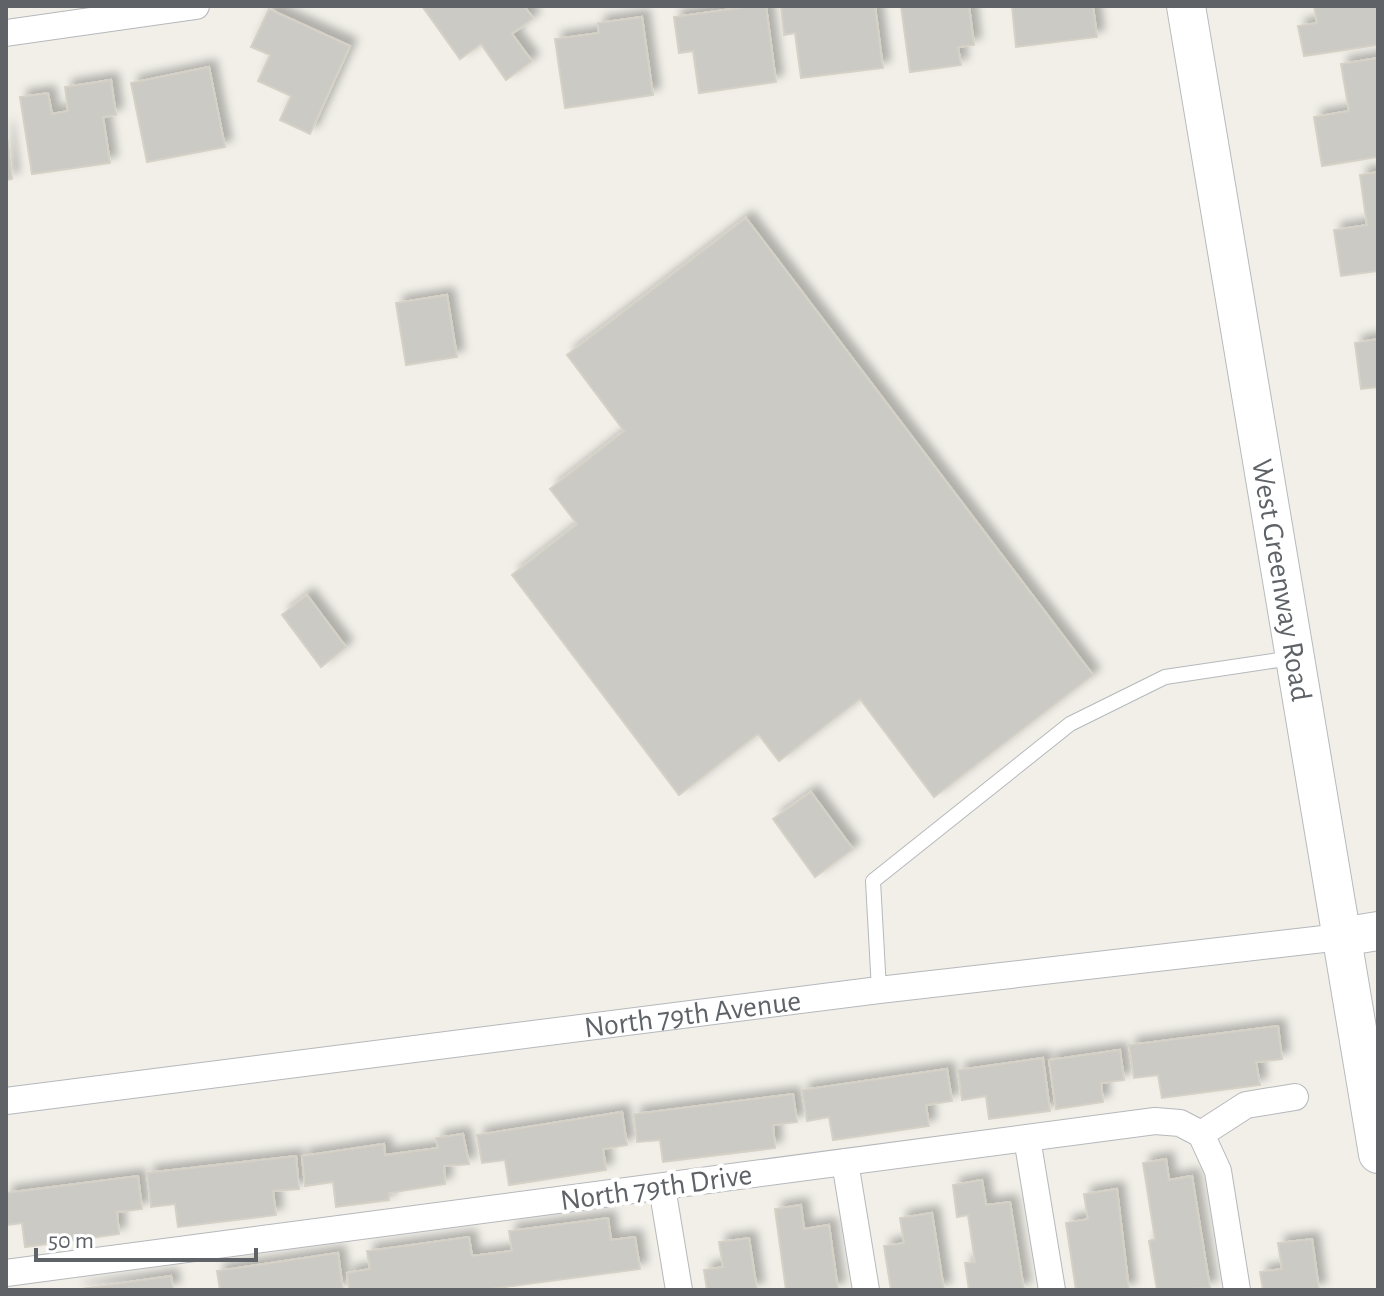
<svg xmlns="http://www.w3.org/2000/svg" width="1384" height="1296" viewBox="0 0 1384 1296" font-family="'Alegreya Sans',sans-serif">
<defs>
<filter id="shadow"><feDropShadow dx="7" dy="-7" stdDeviation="4" flood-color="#0004"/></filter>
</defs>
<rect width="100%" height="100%" fill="#f1efe8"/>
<path fill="#cccac5" stroke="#d6d1c6" stroke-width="2" filter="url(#shadow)" d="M422,6H524L533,18L512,34L532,61L506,80L481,44L460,59Z
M753,6H766L776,82L699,93L693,51L679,53L674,17Z
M781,6H875L883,68L801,78L795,33L784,35Z
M901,6H969L974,45L958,47L961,65L910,72Z
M1012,6H1093L1097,37L1016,47Z
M1314,6H1378V45L1304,56L1298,26L1317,23Z
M269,9L350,46L310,134L280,120L291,96L258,81L270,55L251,47Z
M642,17L653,95L565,108L555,39L599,33L598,23Z
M1378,58V157L1322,166L1314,117L1349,111L1341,64Z
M209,67L225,147L147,162L131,83Z
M111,80L116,115L103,117L110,163L32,174L20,97L48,93L52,114L68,111L65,87Z
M6,127L12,179L6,180Z
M1378,172V271L1341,276L1334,230L1367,225L1360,175Z
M746,218L1093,675L934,797L860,699L779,761L758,734L679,795L512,575L577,524L550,489L624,431L567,355Z
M447,295L457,357L406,365L396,303Z
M1378,339V387L1361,389L1355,343Z
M307,595L346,647L321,667L282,615Z
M811,792L853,849L815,877L773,819Z
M1278,1026L1282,1059L1256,1062L1260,1085L1162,1098L1158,1075L1134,1078L1129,1045Z
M1120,1050L1124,1080L1101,1083L1103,1102L1056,1109L1049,1060Z
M1043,1058L1050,1111L989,1119L986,1096L962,1100L958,1070Z
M947,1069L952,1101L926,1105L929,1126L833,1140L829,1117L807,1121L802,1090Z
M793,1094L797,1122L773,1125L775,1148L663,1162L660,1140L637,1142L634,1114Z
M622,1112L627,1145L603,1149L606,1170L509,1185L505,1160L482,1163L477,1135Z
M463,1134L469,1164L444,1166L445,1184L389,1193V1200L336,1207L333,1182L305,1186L302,1156L384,1144L385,1155L438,1148L436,1138Z
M296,1156L299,1189L273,1191L276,1215L178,1227L175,1204L151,1207L147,1173Z
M1166,1159L1169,1180L1192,1176L1210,1288L1157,1290L1149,1241L1155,1239L1143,1163Z
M138,1176L142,1209L117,1212L119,1234L25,1247L22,1223L6,1225V1193Z
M982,1180L986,1205L1010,1202L1024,1290H969L965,1263L975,1262L968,1215L957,1217L953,1185Z
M1117,1189L1129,1290H1076L1066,1223L1088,1219L1084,1194Z
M801,1205L804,1229L829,1225L838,1290H786L775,1209Z
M932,1213L944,1290H891L884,1246L904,1243L900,1218Z
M608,1218L611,1240L635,1237L640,1269L483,1290H349L347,1273L370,1269L367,1251L469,1237L472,1256L512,1251L509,1231Z
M749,1238L757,1290H707L704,1270L723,1267L719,1242Z
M1312,1239L1319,1290H1263L1260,1272L1282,1269L1278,1243Z
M338,1253L343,1290H220L217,1271Z
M171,1276L173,1290H75Z"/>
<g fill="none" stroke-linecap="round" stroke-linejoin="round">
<defs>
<path id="lane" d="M879,990L873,881L1070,724L1165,677L1292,658"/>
<g id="street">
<path d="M6,33L196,6"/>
<path id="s1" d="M6,1101L879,990L1341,937"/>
<path d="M1201,1134L1218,1171L1237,1290"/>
<path d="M1201,1134L1246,1105L1295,1097"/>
<path d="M1027,1138L1052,1290"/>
<path d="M845,1162L866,1290"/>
<path d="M662,1187L679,1290"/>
<path d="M6,1273L1155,1121L1180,1123L1201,1134"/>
</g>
<g id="secondary">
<path id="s2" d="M1186,6L1378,1154"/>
<path d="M1341,937L1378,931"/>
</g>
</defs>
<use href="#lane" stroke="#b5b8bc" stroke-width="16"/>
<use href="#street" stroke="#b5b8bc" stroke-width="28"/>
<use href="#secondary" stroke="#b6babf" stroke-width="40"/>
<use href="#lane" stroke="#fff" stroke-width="14"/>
<use href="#street" stroke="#fff" stroke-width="26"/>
<use href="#secondary" stroke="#fff" stroke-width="38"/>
</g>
<g text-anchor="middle" stroke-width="8" stroke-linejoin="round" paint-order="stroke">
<g font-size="30" fill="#5f6368" stroke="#fff">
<text dy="10" stroke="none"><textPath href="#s2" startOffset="582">West Greenway Road</textPath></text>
<text dy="10" stroke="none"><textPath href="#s1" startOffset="692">North 79th Avenue</textPath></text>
<text transform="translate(656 1187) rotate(-8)" y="10">North 79th Drive</text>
</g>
</g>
<rect width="1384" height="1296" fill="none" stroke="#5f6368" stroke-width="16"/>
<path d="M36 1248v12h220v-12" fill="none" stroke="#5f6368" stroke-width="4"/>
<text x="48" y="1248" font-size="24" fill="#5f6368" stroke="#ffffff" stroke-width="6" paint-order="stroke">50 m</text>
</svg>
